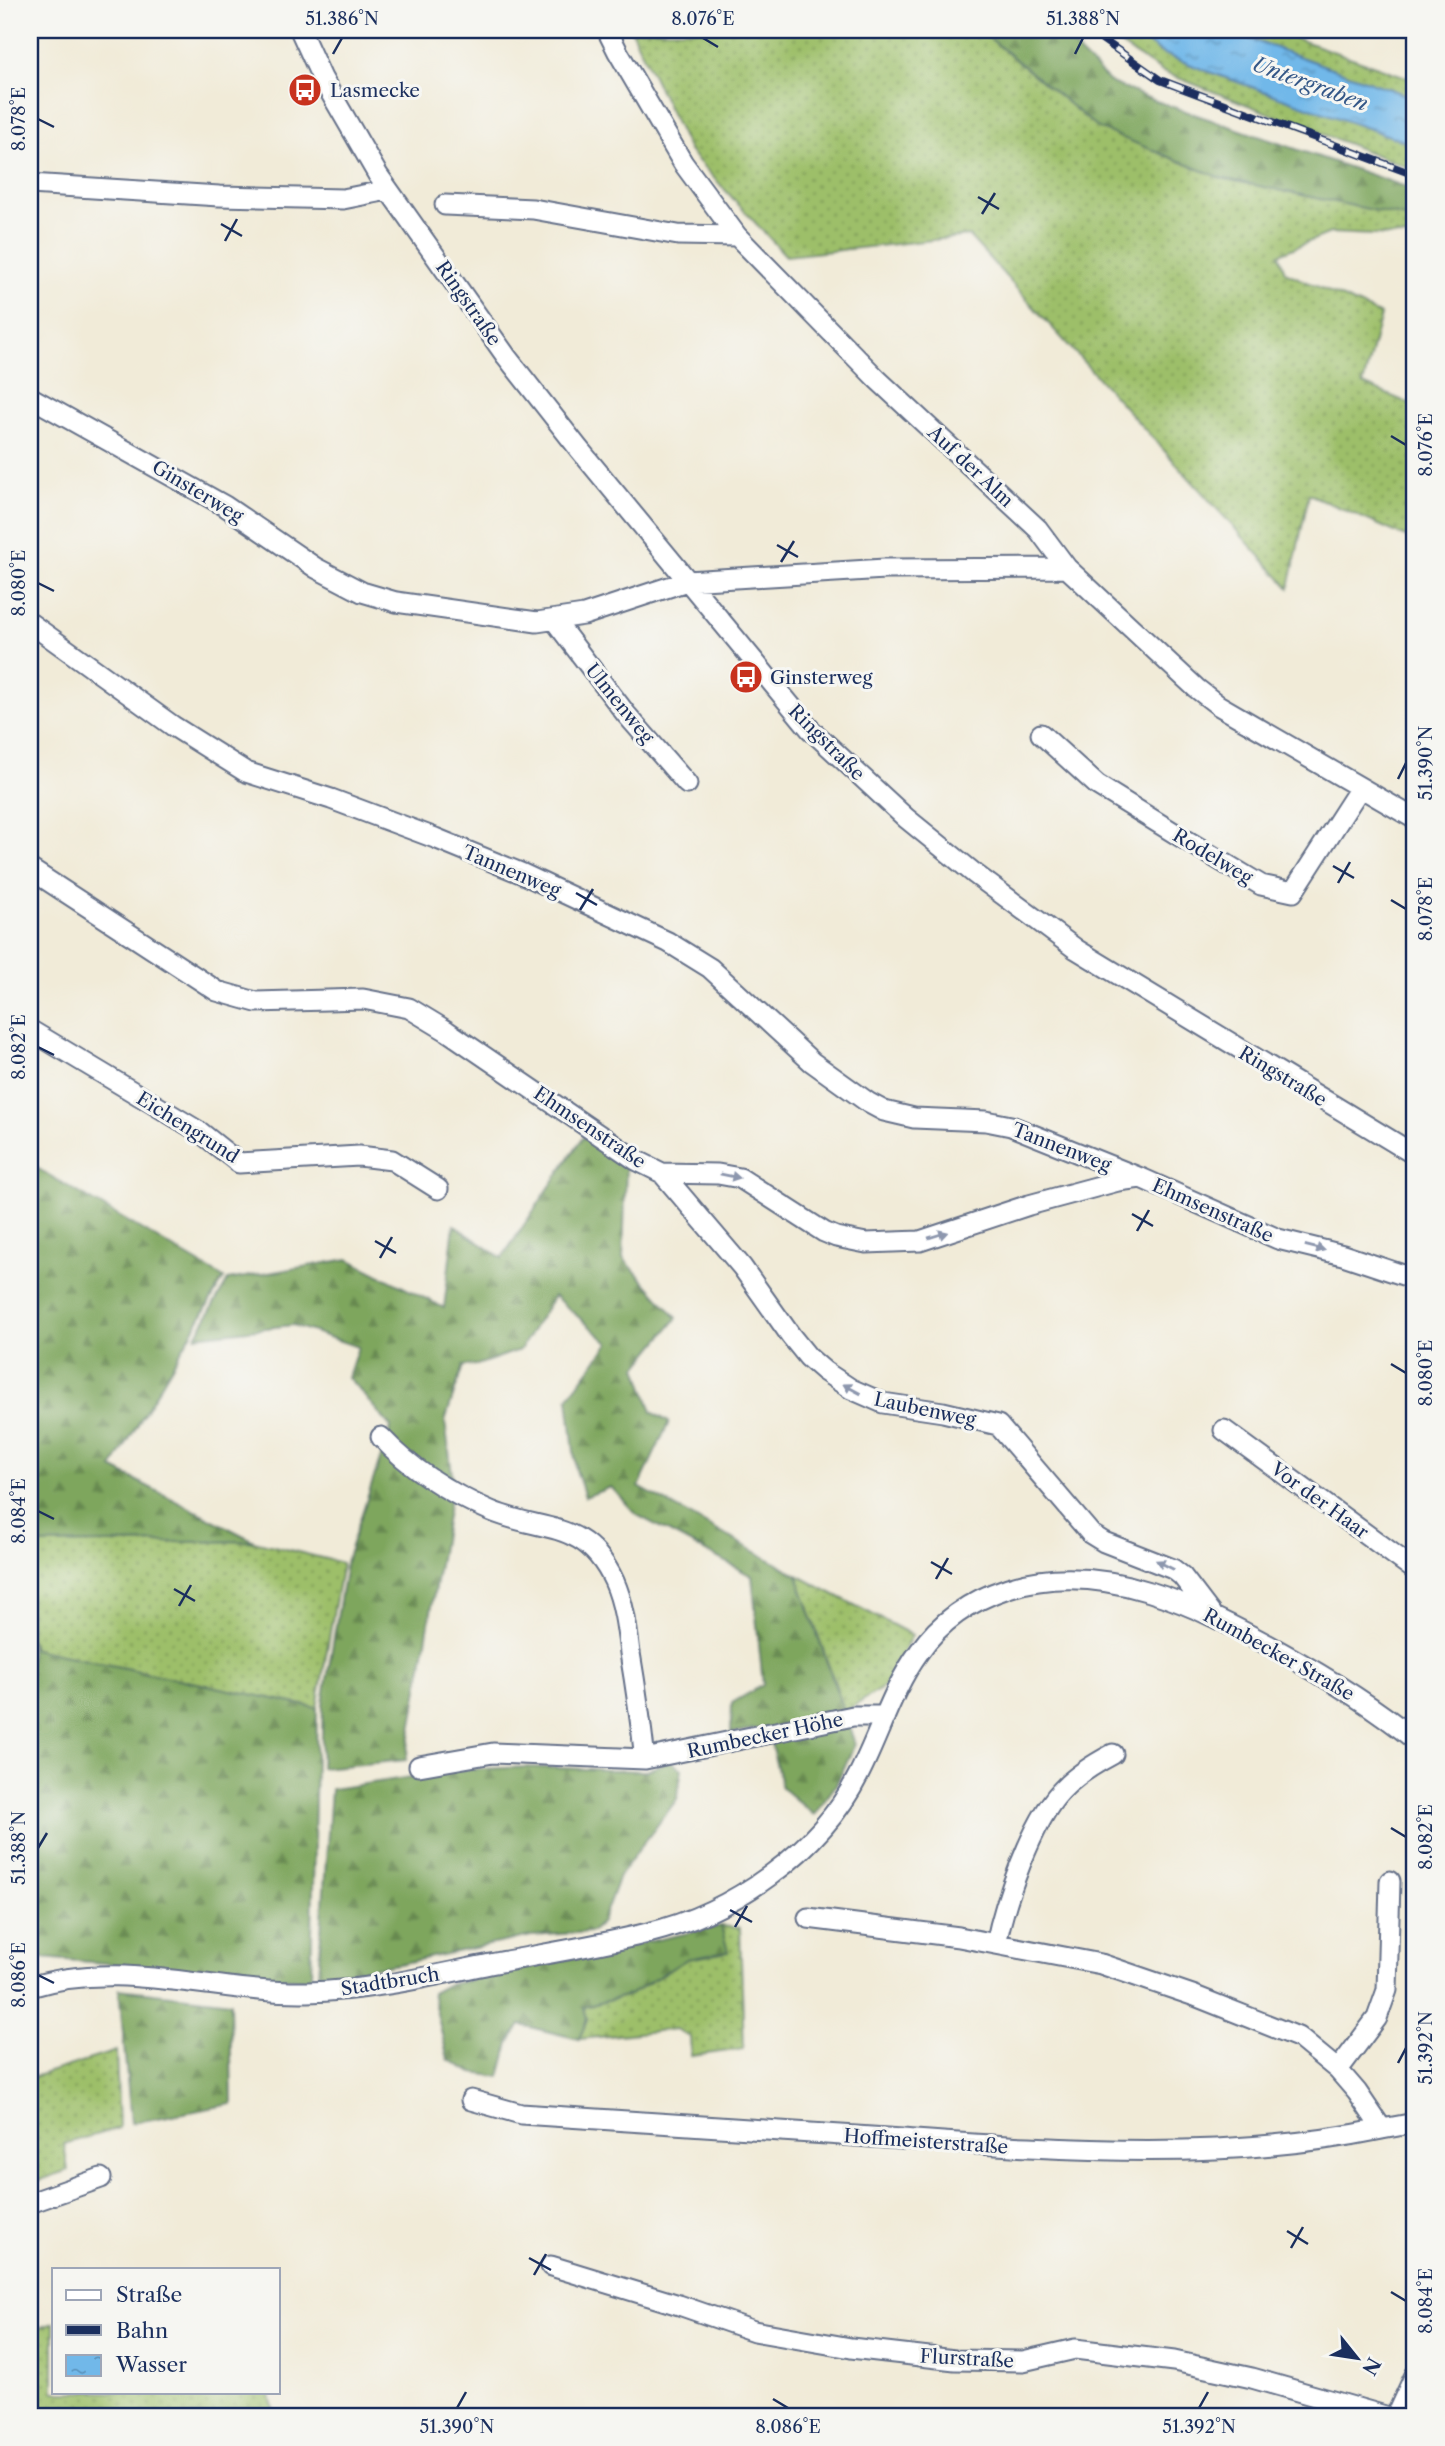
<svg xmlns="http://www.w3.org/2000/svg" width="1445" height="2446" viewBox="0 0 1445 2446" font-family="'Libre Caslon Text',serif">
<defs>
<pattern id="grass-dots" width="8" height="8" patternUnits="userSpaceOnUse" patternTransform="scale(1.75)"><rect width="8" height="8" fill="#9dbf69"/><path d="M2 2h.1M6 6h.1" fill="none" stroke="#7f9c5a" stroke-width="1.8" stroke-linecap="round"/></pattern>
<pattern id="forest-firs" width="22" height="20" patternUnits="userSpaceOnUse" patternTransform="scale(1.75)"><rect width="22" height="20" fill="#7ea65d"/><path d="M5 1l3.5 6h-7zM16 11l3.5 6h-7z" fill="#668850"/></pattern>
<pattern id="water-ripples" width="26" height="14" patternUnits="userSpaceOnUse" patternTransform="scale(1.75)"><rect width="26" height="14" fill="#71b8e9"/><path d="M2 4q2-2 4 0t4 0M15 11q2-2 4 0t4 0" fill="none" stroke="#5c96c0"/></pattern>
</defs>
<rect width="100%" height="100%" fill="#f6f6f2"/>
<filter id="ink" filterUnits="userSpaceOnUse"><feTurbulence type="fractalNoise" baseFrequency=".0143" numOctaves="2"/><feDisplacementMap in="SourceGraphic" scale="14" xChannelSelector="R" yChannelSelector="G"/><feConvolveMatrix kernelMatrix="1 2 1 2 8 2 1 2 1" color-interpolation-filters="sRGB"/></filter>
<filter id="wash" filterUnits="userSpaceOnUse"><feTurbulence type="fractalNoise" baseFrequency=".00686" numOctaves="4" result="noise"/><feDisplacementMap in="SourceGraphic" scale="28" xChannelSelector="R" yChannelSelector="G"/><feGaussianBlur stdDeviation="1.57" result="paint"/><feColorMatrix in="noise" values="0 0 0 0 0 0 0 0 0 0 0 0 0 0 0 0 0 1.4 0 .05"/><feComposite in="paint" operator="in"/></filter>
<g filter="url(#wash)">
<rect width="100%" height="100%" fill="#f1ebd8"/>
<path fill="url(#grass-dots)" stroke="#5c7764" stroke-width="2" d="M631,30H980L1098,128L1221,178L1415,219V237L1330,233L1279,254L1285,272L1381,315L1363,384L1415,406V541L1309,494L1289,588L969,236L786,256L689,151Z
M1097,30H1129L1162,53L1204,70L1415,145V170L1163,72Z
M1225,30H1272L1415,80V98Z
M254,1541L342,1563L317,1708L33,1649L30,1638V1544Z
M797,1575L912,1635L885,1686L845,1712Z
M721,1926L740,1928L744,2049L691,2056L690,2037L676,2029L579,2039L587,2020L584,2007L629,1995L687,1959L727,1952Z
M116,2051L119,2128L64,2144L68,2170L30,2184V2078Z
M54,2323V2392H269L275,2416H30V2331Z"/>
<path fill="url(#forest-firs)" stroke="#4c6a5e" stroke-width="2" d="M980,30H1056L1111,83L1153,100L1415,190V219L1221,178L1098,128Z
M583,1137L626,1168L623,1258L677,1318L637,1367L652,1412L669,1422L639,1487L797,1575L855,1744L836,1785L814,1815L782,1788L767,1727L731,1733L732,1703L763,1685L752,1576L637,1515L611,1487L585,1497L576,1470L568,1398L609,1343L554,1296L520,1350L477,1365L463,1366L445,1421L453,1481L406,1760L321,1768L323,1703L347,1558L391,1427L348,1377L358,1347L293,1325L196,1336L228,1280L348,1259L444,1308L454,1225L502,1258Z
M30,1164L224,1278L112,1468L254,1541L30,1544Z
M30,1638L33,1649L317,1708L311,1980L30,1957Z
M670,1761L682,1769L677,1799L619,1876L602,1922L591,1932L531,1936L399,1964L318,1976L331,1789L458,1770L527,1767L645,1771Z
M721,1926L728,1952L687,1959L629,1995L584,2007L587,2020L579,2039L521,2025L509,2043L500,2077L473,2073L448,2059L432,1993L447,1985Z
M119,1989L230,2002L232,2104L131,2123Z"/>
<path fill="url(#water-ripples)" stroke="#4674a4" stroke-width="2" d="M1129,30H1225L1415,98V145L1204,70L1162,53Z"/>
</g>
<g filter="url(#ink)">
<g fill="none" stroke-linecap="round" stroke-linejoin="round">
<defs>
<path id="minor" d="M300,30L322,78L378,175L506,356L579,449L810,729L906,818L975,874L1076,949L1415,1155
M607,30L618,52L683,163L737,236L877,379L1038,529L1067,568L1196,688L1218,705L1415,819
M30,184L219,196L343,199L388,190
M445,205L533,209L678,235L737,236
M30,397L225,506L316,568L362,592L396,602L537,622L584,615L687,581L885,569L1067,568
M555,621L626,714L687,784
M30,623L173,726L246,772L331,799L435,838L523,874L668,942L710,968L812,1062L869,1103L884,1111L914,1118L986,1121L1011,1126L1138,1177
M1041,734L1097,785L1176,834L1261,885L1293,892L1360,788
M30,869L217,991L256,1002L363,999L409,1008L447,1031L636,1160L662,1173L718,1174L740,1178L824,1232L836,1237L866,1243L920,1241L1029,1205L1118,1181L1141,1178L1278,1239L1343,1255L1415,1279
M30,1030L200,1132L239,1163L359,1156L392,1160L438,1189
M662,1173L742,1267L791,1336L808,1357L824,1371L851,1389L883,1403L943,1412L998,1425L1091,1534L1104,1542L1173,1569L1182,1576L1211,1614
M1224,1430L1415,1570
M381,1437C411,1469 451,1494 491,1511C544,1533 585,1519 614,1581C624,1603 627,1629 630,1653C636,1688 641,1724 645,1759
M419,1766L493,1753L645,1759L853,1716H885
M808,1918L959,1937L1101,1964L1195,1996L1298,2037L1338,2070L1357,2092L1382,2129L1415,2123
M996,1944C1004,1903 1032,1822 1061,1791C1076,1775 1094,1764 1113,1754
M30,1987C120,1958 216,1994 308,1992C369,1991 430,1976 490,1964C543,1954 596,1946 648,1933C732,1913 820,1852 859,1774C880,1733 892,1689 919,1652C941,1620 972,1600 1008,1588C1103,1558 1200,1607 1281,1652C1328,1678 1373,1706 1415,1740
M1338,2070L1377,2018L1387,1990L1390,1881
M471,2100L521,2114C648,2122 775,2130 902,2139C1062,2150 1224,2162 1382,2129
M30,2203L101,2178
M551,2266L679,2305L754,2331L851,2348L955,2360L1023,2361L1075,2349L1174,2361L1252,2378L1385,2416
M1396,2416L1415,2375"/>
</defs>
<use href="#minor" stroke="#667189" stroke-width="23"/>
<use href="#minor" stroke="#fff" stroke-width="19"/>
<defs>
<path id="rail" d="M1089,30L1160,80L1415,175"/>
</defs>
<use href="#rail" stroke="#1b2f5e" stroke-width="8"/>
<use href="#rail" stroke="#f6f6f2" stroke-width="5" stroke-dasharray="16" stroke-linecap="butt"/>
</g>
<defs><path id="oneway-solid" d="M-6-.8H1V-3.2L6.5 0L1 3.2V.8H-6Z" transform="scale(1.75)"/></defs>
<g fill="#8d97ae">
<use href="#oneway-solid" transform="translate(730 1176) rotate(12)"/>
<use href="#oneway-solid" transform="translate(938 1235) rotate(-17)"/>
<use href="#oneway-solid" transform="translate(1315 1248) rotate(14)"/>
<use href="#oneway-solid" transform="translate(852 1389) rotate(-151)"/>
<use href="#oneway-solid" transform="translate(1165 1565) rotate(-153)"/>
</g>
</g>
<path fill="none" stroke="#1b2f5e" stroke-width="2.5" d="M703,38L718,47M333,54L342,38M1075,54L1083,38M38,119L54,127M978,197L999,209M982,214L995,193M221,224L242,236M225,241L237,219M1391,436L1406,445M777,545L798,557M781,562L794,541M38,583L54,591M1398,779L1406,763M1333,866L1354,878M1338,883L1350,862M576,893L597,905M1391,900L1406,909M580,910L593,889M38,1047L54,1055M1132,1214L1153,1226M1137,1231L1149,1210M375,1241L396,1253M380,1258L392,1237M1391,1364L1406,1373M38,1511L54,1519M931,1562L952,1574M936,1579L948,1558M174,1589L195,1601M179,1606L191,1585M1391,1828L1406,1837M38,1848L47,1833M730,1910L752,1922M735,1927L747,1906M38,1975L54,1983M1398,2063L1406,2048M1287,2231L1308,2244M1291,2248L1303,2227M529,2258L551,2270M534,2275L546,2254M1391,2292L1406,2301M773,2399L788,2408M457,2408L466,2392M1199,2408L1208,2392"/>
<defs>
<symbol id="bus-disc" viewBox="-11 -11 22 22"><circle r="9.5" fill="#c8321e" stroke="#f6f6f2"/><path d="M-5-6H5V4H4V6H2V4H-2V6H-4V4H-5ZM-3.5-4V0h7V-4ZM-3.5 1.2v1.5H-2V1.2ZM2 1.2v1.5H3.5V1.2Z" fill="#fff"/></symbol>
</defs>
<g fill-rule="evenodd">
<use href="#bus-disc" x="286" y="71" width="38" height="38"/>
<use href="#bus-disc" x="727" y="658" width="38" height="38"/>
</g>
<g text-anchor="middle" stroke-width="6" stroke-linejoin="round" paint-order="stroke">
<g font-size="19" fill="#1b2f5e" stroke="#f6f6f2" text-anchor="start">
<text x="330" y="97">Lasmecke</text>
<text x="770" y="684">Ginsterweg</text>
</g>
<g font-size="19" fill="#1b2f5e" stroke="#f6f6f2">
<text transform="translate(469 303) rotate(55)" y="7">Ringstraße</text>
<text transform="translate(971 466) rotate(43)" y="7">Auf der Alm</text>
<text transform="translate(198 491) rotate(31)" y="7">Ginsterweg</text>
<text transform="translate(620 703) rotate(51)" y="7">Ulmenweg</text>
<text transform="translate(827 742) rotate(45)" y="7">Ringstraße</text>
<text transform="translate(1213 856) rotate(31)" y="7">Rodelweg</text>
<text transform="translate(512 871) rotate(23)" y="7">Tannenweg</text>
<text transform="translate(1283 1076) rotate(31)" y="7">Ringstraße</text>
<text transform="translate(188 1127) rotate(32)" y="7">Eichengrund</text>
<text transform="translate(590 1127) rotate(34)" y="7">Ehmsenstraße</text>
<text transform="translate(1062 1147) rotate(21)" y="7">Tannenweg</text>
<text transform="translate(1213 1210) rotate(24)" y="7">Ehmsenstraße</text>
<text transform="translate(925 1409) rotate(12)" y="7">Laubenweg</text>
<text transform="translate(1320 1500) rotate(36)" y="7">Vor der Haar</text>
<text transform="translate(1279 1654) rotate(29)" y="7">Rumbecker Straße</text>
<text transform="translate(765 1735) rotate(-12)" y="7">Rumbecker Höhe</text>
<text transform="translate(390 1981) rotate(-9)" y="7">Stadtbruch</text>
<text transform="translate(926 2141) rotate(4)" y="7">Hoffmeisterstraße</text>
<text transform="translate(967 2358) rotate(3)" y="7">Flurstraße</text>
</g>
<g font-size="21" font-style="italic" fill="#355888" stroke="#f6f6f2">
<text transform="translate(1310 84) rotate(20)" y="7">Untergraben</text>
</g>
</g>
<rect width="1445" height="2446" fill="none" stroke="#f6f6f2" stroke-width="77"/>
<rect x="52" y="2268" width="228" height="126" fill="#f6f6f2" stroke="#9ea6b7" stroke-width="2"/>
<rect x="66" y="2290" width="35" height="10" fill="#ffffff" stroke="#9ea6b7" stroke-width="2"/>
<text x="116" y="2302" font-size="21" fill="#1b2f5e">Straße</text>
<rect x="66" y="2325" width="35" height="10" fill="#1b2f5e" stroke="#9ea6b7" stroke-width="2"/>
<text x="116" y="2338" font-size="21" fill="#1b2f5e">Bahn</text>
<rect x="66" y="2355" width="35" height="21" fill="url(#water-ripples)" stroke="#9ea6b7" stroke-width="2"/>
<text x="116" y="2372" font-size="21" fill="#1b2f5e">Wasser</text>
<g transform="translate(1357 2358) rotate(120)" stroke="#f6f6f2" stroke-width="5" paint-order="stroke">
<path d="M0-5L12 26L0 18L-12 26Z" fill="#1b2f5e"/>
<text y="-10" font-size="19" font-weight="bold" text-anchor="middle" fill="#1b2f5e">N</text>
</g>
<rect x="38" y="38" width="1368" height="2370" fill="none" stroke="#1b2f5e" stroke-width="2.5"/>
<g font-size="18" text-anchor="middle" fill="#1b2f5e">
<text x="342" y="25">51.386°N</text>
<text x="703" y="25">8.076°E</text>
<text x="1083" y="25">51.388°N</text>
<text transform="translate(19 119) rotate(-90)" y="6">8.078°E</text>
<text transform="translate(1426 445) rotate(-90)" y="6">8.076°E</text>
<text transform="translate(19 583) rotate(-90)" y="6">8.080°E</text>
<text transform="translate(1426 763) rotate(-90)" y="6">51.390°N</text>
<text transform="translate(1426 909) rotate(-90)" y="6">8.078°E</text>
<text transform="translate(19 1047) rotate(-90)" y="6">8.082°E</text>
<text transform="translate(1426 1373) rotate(-90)" y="6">8.080°E</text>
<text transform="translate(19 1511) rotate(-90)" y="6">8.084°E</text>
<text transform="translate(1426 1837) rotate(-90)" y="6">8.082°E</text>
<text transform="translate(19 1848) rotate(-90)" y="6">51.388°N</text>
<text transform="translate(19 1975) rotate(-90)" y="6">8.086°E</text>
<text transform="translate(1426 2048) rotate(-90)" y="6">51.392°N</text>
<text transform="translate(1426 2301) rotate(-90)" y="6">8.084°E</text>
<text x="457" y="2433">51.390°N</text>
<text x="788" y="2433">8.086°E</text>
<text x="1199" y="2433">51.392°N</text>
</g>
</svg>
